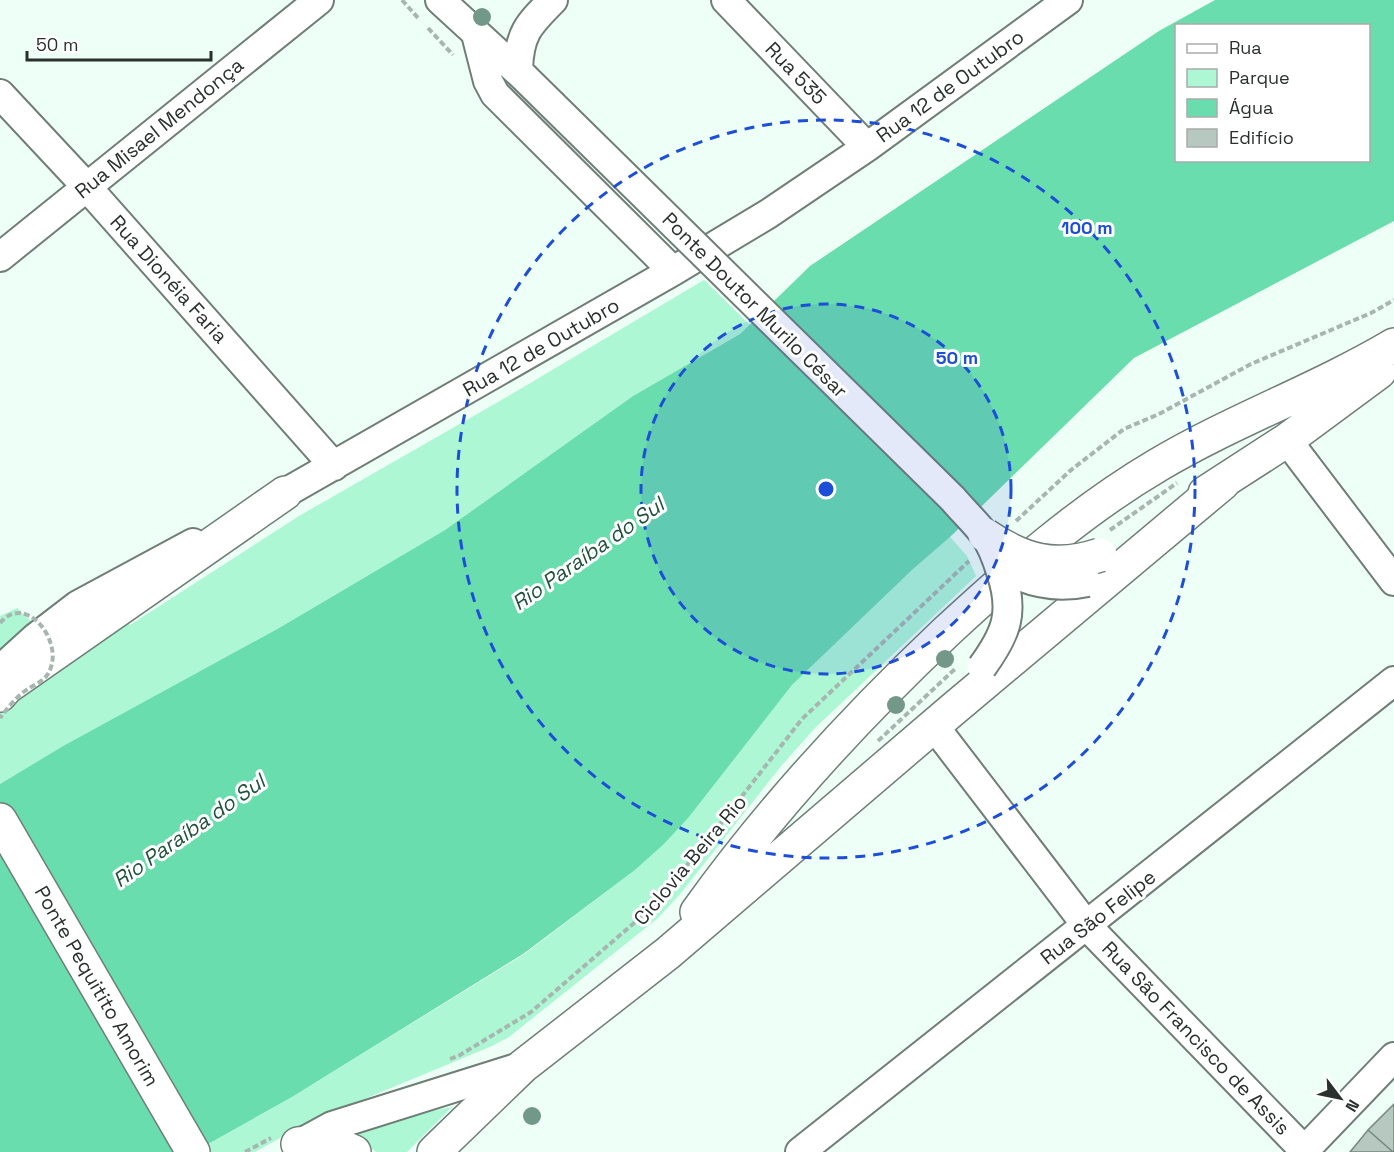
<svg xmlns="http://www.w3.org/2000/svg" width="1394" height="1152" viewBox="0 0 1394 1152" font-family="'Space Grotesk',sans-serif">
<rect width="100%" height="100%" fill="#edfff6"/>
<path fill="#adf7d5" d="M704,280L750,325L740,334L633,396L445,530L279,628L63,746L0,784V686L117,600L130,625L299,516L505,398Z
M950,537L967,556L976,576L816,727L782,765L681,893L658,918L509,1037L492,1046L309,1122L255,1152H210L207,1145L292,1097L523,955L635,870L664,844L689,817L792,685L912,570Z
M17,608L36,626L0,658V616Z
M452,1107L407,1152H376L363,1142L348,1135L428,1112Z"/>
<path fill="#69ddae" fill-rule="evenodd" d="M1215,0H1394V221L1134,358L950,537L912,570L792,685L689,817L664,844L635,870L523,954L292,1097L194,1152H0V784L63,746L279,628L445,530L633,396L740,334L810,266L1159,31ZM1176,26H1368V160H1176Z"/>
<path fill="#b6c8bf" stroke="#77877f" stroke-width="1.5" d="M1394,1104V1152H1393L1368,1130Z
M1368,1130L1393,1152H1350Z"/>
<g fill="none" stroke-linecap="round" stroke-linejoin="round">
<defs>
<path id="minor" d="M440,0L524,77
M726,0L867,147
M476,34L488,81L495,94L673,271
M518,70C519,34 528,25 553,0
M0,94L86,186L334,466
M0,257L319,0
M1287,440L1394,581
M266,504L673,271L768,214L867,147L1068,0
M0,670L35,638L78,605L193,543
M934,726L1087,926L1304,1150
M299,1144L332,1126L523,1066
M800,1152L1394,681
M1303,1152L1394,1057"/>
<path id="major" d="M1205,493L1287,440L1379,372
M0,695L7,687L285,493
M0,820L193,1152
M697,912C770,810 855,718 946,632C1012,571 1080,511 1158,465C1234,420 1318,390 1394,345
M298,1144L328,1141L354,1152
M434,1152L523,1066L668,953L951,711L1223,483"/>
</defs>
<use href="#minor" stroke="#6f7f77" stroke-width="32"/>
<use href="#major" stroke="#6f7f77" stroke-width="36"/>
<path stroke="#a8b6b0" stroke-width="4" stroke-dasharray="6 3" stroke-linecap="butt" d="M402,0L418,18
M428,28L453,55
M1016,521L1071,470L1124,429L1159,414L1251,364L1371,313L1394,300
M450,1059L460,1055L531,1012L648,911L704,845L802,719L969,561
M245,1152L271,1138"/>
<use href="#minor" stroke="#fff" stroke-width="28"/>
<use href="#major" stroke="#fff" stroke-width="33"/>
<defs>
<path id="minor-bridge" d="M524,77L953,499C963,511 975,522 984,534C992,545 997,559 1001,572C1015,613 1006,634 982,667
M999,565C1027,583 1055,589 1087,582"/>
<path id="major-bridge" d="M985,535C1023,561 1055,570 1100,555"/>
</defs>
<use href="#minor-bridge" stroke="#6f7f77" stroke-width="32" stroke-linecap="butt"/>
<use href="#major-bridge" stroke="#6f7f77" stroke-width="36" stroke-linecap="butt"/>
<path stroke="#a8b6b0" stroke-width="4" stroke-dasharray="6 3" stroke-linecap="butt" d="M1110,530L1177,483
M0,623C25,593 61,638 51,667C47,681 36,683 25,691C15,698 7,709 0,718
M878,741L956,668"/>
<use href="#minor-bridge" stroke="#fff" stroke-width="28"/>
<use href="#major-bridge" stroke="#fff" stroke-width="33"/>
</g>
<g fill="#739789">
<circle cx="482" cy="17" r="9"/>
<circle cx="945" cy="659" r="9"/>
<circle cx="896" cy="705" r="9"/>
<circle cx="532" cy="1116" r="9"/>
</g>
<circle cx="826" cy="489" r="185" fill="#1d4ed8" fill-opacity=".12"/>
<g fill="none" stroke="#1d4ed8" stroke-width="3" stroke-dasharray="10 8">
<circle cx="826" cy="489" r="185"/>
<circle cx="826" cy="489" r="369"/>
</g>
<g text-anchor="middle" stroke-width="6" stroke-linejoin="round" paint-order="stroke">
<g font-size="20" fill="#29302d" stroke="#fff">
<text transform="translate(796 73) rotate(46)" y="7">Rua 535</text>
<text transform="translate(950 86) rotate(-36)" y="7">Rua 12 de Outubro</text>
<text transform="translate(159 128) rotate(-39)" y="7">Rua Misael Mendonça</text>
<text transform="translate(169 279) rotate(48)" y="7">Rua Dionéia Faria</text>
<text transform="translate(755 305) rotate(45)" y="7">Ponte Doutor Murilo César</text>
<text transform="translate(541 347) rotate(-30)" y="7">Rua 12 de Outubro</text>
<text transform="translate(690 860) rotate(-50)" y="7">Ciclovia Beira Rio</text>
<text transform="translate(1098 917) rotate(-38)" y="7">Rua São Felipe</text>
<text transform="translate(97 986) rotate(60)" y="7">Ponte Pequitito Amorim</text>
<text transform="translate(1196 1038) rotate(46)" y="7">Rua São Francisco de Assis</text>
</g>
<g font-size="21" font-style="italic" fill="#20513d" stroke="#fff">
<text transform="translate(588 554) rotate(-35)" y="7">Rio Paraíba do Sul</text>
<text transform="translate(189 831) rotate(-35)" y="7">Rio Paraíba do Sul</text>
</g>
</g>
<circle cx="826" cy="489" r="9" fill="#1d4ed8" stroke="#fff" stroke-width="3"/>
<g font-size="18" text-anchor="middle" font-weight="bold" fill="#1d4ed8" stroke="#fff" stroke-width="6" stroke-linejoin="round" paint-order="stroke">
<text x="1087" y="234">100 m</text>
<text x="957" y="364">50 m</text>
</g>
<rect x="1175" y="24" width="195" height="138" fill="#ffffff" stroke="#a9acab" stroke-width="1.5"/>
<rect x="1187" y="44" width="30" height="9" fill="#ffffff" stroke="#a9acab" stroke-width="1.5"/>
<text x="1229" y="54" font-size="18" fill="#29302d">Rua</text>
<rect x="1187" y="69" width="30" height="18" fill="#adf7d5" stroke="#a9acab" stroke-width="1.5"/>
<text x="1229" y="84" font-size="18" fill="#29302d">Parque</text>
<rect x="1187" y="99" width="30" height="18" fill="#69ddae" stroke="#a9acab" stroke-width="1.5"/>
<text x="1229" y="114" font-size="18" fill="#29302d">Água</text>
<rect x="1187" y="129" width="30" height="18" fill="#b6c8bf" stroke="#a9acab" stroke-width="1.5"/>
<text x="1229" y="144" font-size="18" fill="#29302d">Edifício</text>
<g transform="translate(1340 1098) rotate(122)" stroke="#ffffff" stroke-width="4.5" paint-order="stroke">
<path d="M0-4.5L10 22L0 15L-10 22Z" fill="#29302d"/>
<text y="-9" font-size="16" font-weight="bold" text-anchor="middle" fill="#29302d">N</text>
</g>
<path d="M27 51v9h184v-9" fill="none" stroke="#29302d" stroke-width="3"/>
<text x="36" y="51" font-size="18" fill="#29302d" stroke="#ffffff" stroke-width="4.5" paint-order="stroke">50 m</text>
</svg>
